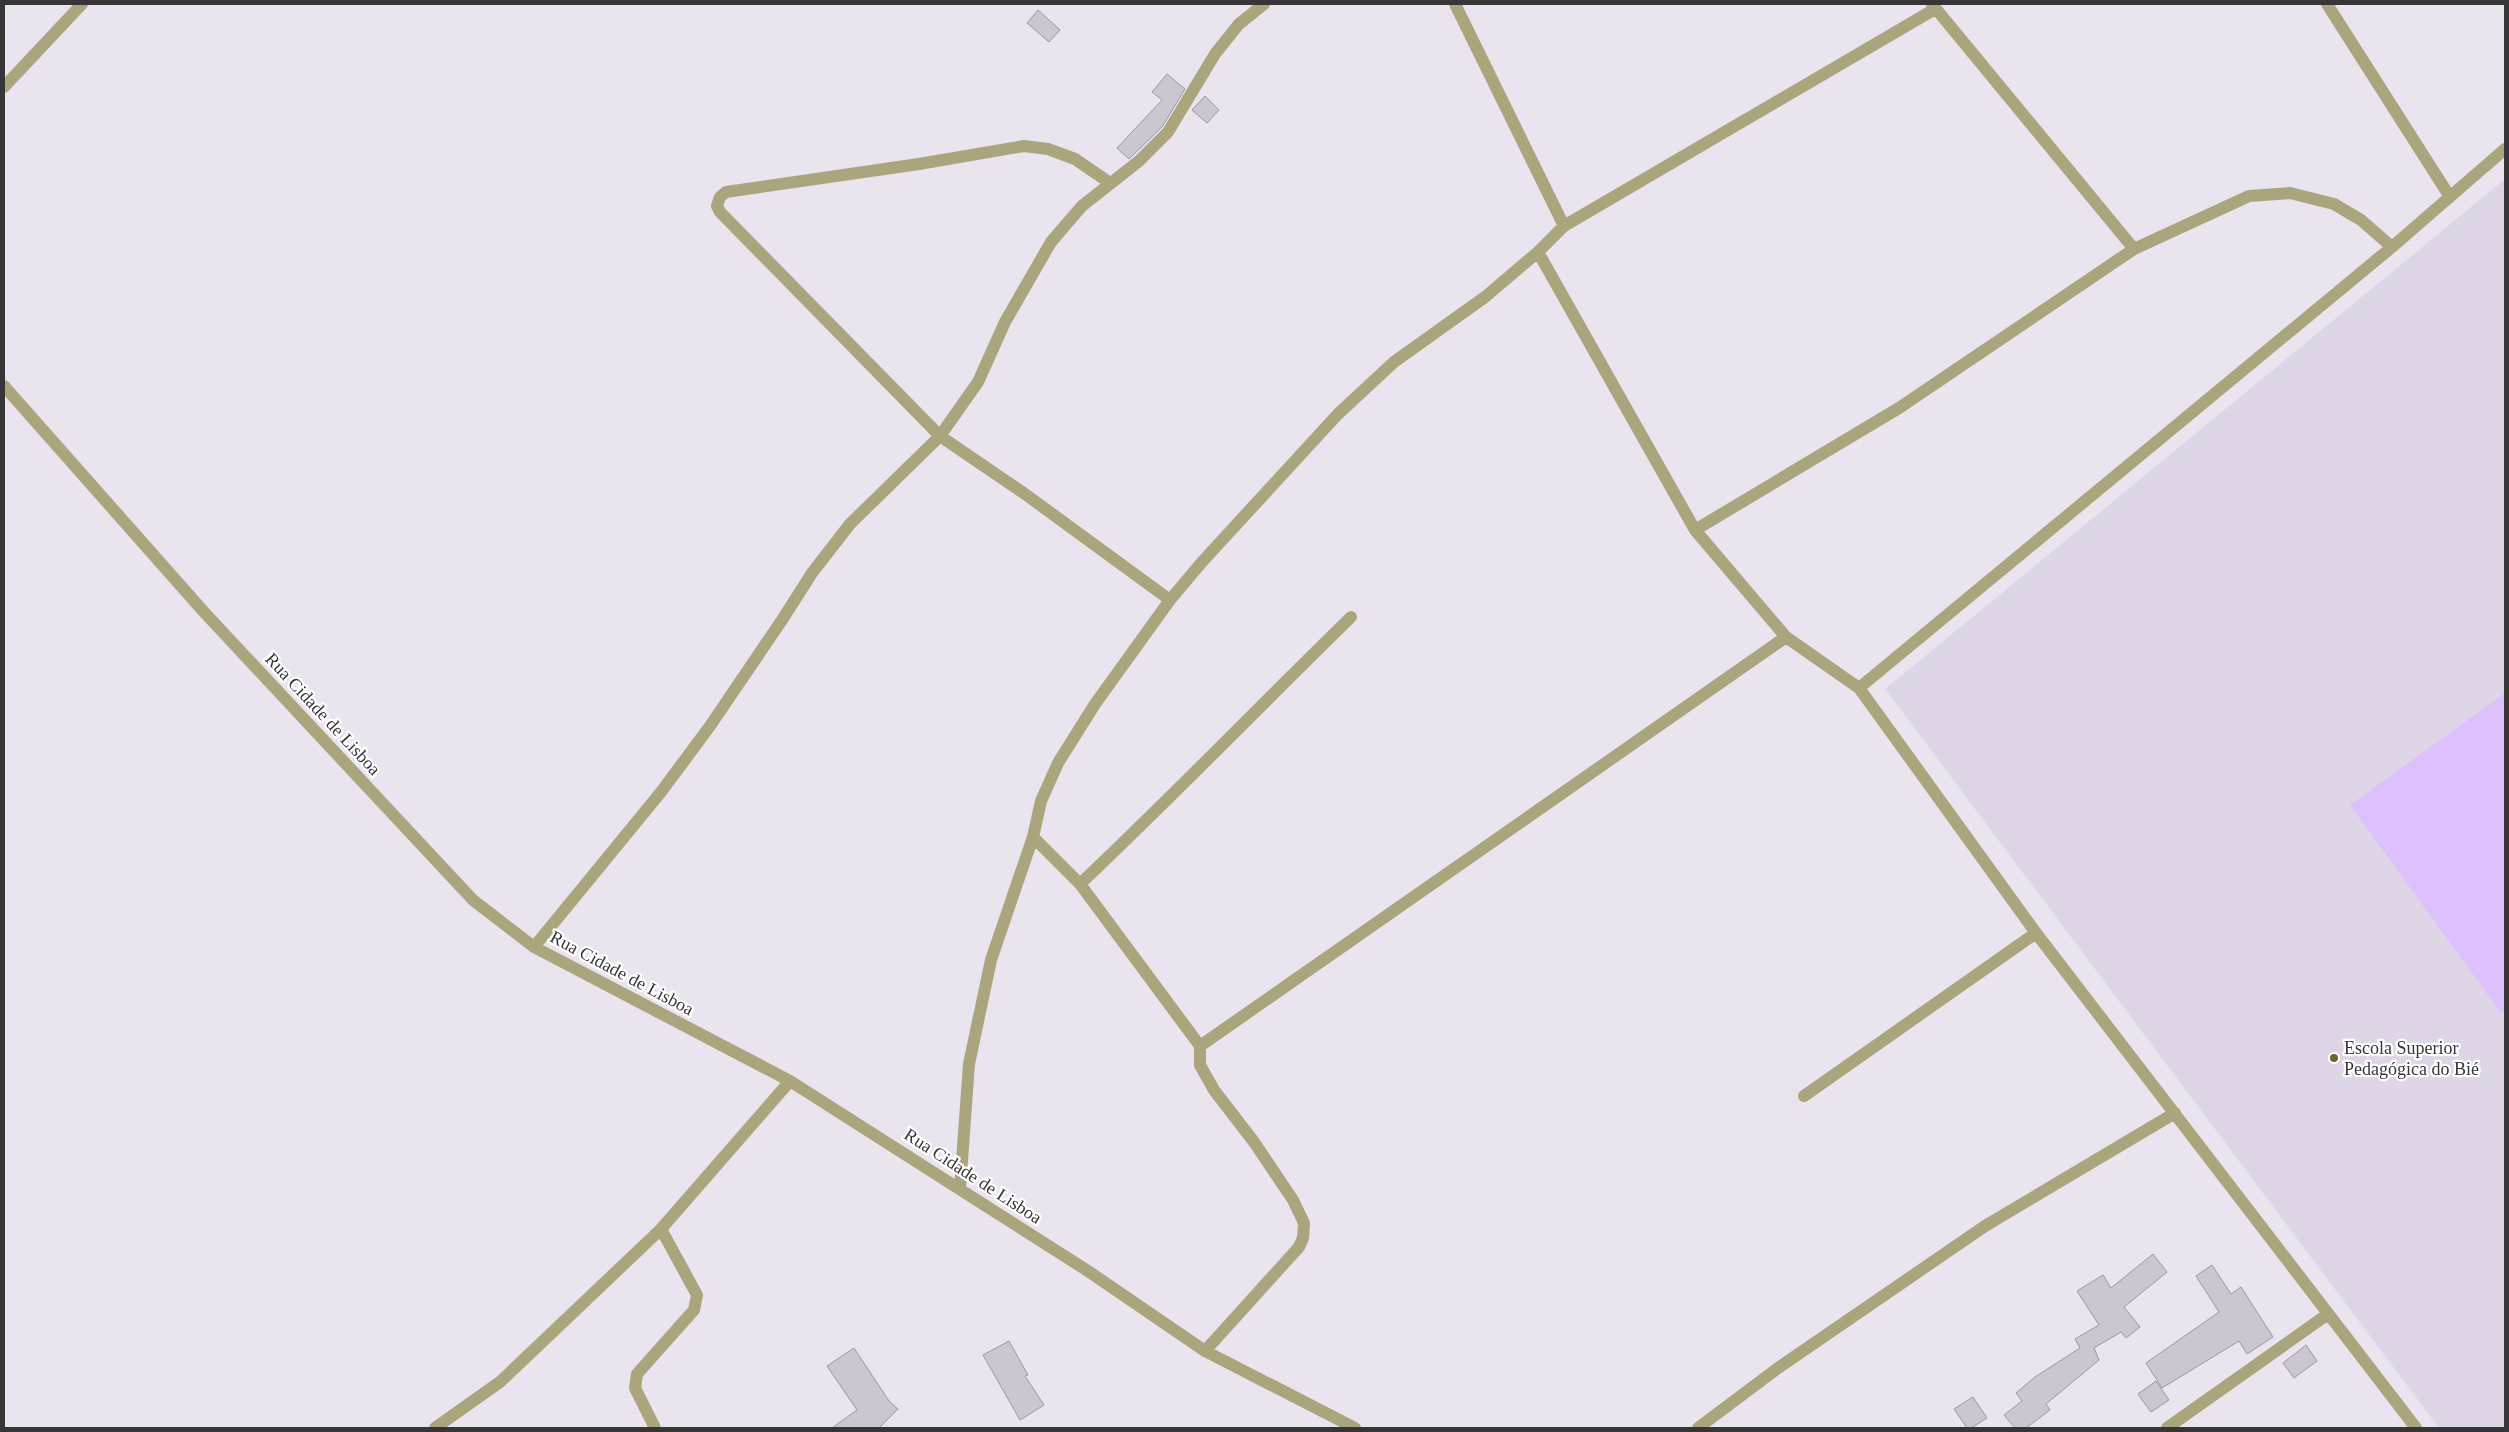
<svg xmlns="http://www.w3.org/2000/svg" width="2509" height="1432" viewBox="0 0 2509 1432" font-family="'Times New Roman',serif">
<rect width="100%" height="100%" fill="#e9e4ee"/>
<path fill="#ded6e7" d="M2505,179V1428H2439L1885,689Z"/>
<path fill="#dec0fe" d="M2505,693V1010L2501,1013L2350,805Z"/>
<path fill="#cbc7d0" stroke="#9c98a1" d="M1038,10L1060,30L1049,42L1027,23Z
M1167,74L1185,89L1162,127L1129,159L1117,148L1162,100L1152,92Z
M1205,96L1219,110L1207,123L1192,110Z
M2153,1254L2167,1272L2124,1307L2140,1327L2126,1338L2121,1332L2094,1348L2099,1360L2046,1404L2050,1410L2026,1428H2015L2004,1415L2022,1401L2016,1393L2035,1377L2080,1348L2075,1339L2099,1325L2077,1291L2103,1275L2111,1288Z
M2212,1265L2231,1294L2241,1287L2273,1337L2247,1354L2239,1341L2162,1388L2146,1363L2219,1312L2196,1276Z
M1009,1341L1028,1375L1025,1376L1044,1405L1020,1420L983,1355Z
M2306,1345L2317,1361L2294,1378L2283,1363Z
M854,1348L889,1401L898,1409L879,1428H832L857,1410L827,1366Z
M2156,1381L2169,1400L2151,1412L2138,1394Z
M1973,1397L1987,1418L1971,1428H1967L1954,1409Z"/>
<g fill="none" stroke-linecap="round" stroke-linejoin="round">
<path stroke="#aaa57c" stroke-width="12" d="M2327,4L2450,197"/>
<path stroke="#aaa57c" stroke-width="12" d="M1455,4L1564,226
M1932,4L2134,249
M1110,183L1075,159L1048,149L1024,146L919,164L726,192L720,197L717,206L720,212L940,436L1025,494L1170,600
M1538,252L1695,530L1786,637L1859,688L2036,933L2416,1428
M4,386L204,612L473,900L534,947L790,1081L1088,1271L1205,1351L1355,1428
M1695,530L1899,408L2134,249L2249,196L2290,193L2334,204L2361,220L2392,247
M1859,688L2392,247L2505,149
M1033,837L1080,884L1200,1046V1065L1214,1090L1254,1142L1293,1200L1304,1223L1303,1238L1299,1247L1205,1351
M1080,884C1172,797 1260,706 1351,617
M534,947L661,792L710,726L782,620L812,573L850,524L940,436L978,382L1005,322L1051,242L1082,206L1139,161L1168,132L1215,54L1239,24L1264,4
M1200,1046L1786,637
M1804,1096L2036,933
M960,1188L969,1064L991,960L1033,837L1041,801L1058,763L1095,704L1170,600L1202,562L1338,414L1394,362L1485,297L1538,252L1564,226L1935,9
M435,1428L500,1382L661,1229L790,1081
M655,1428L635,1388L637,1374L694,1310L697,1295L661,1229
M1698,1428L1778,1368L1985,1226L2175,1113
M2167,1428L2328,1314"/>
<path stroke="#aaa57c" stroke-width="12" d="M4,87L82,4"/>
</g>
<circle fill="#6d6633" stroke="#fff" stroke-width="2" cx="2334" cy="1058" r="5"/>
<g text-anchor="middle" stroke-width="4.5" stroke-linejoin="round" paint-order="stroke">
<g font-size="18" fill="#363538" stroke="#fff">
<text transform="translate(323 714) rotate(47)" y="6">Rua Cidade de Lisboa</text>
<text transform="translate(622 973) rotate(28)" y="6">Rua Cidade de Lisboa</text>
<text transform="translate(973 1176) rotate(33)" y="6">Rua Cidade de Lisboa</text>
</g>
<g font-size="18" fill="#363538" stroke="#fff" text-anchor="start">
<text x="2344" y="1054">Escola Superior<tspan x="2344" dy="21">Pedagógica do Bié</tspan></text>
</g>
</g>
<rect width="2509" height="1432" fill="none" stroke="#363538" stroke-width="10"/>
</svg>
